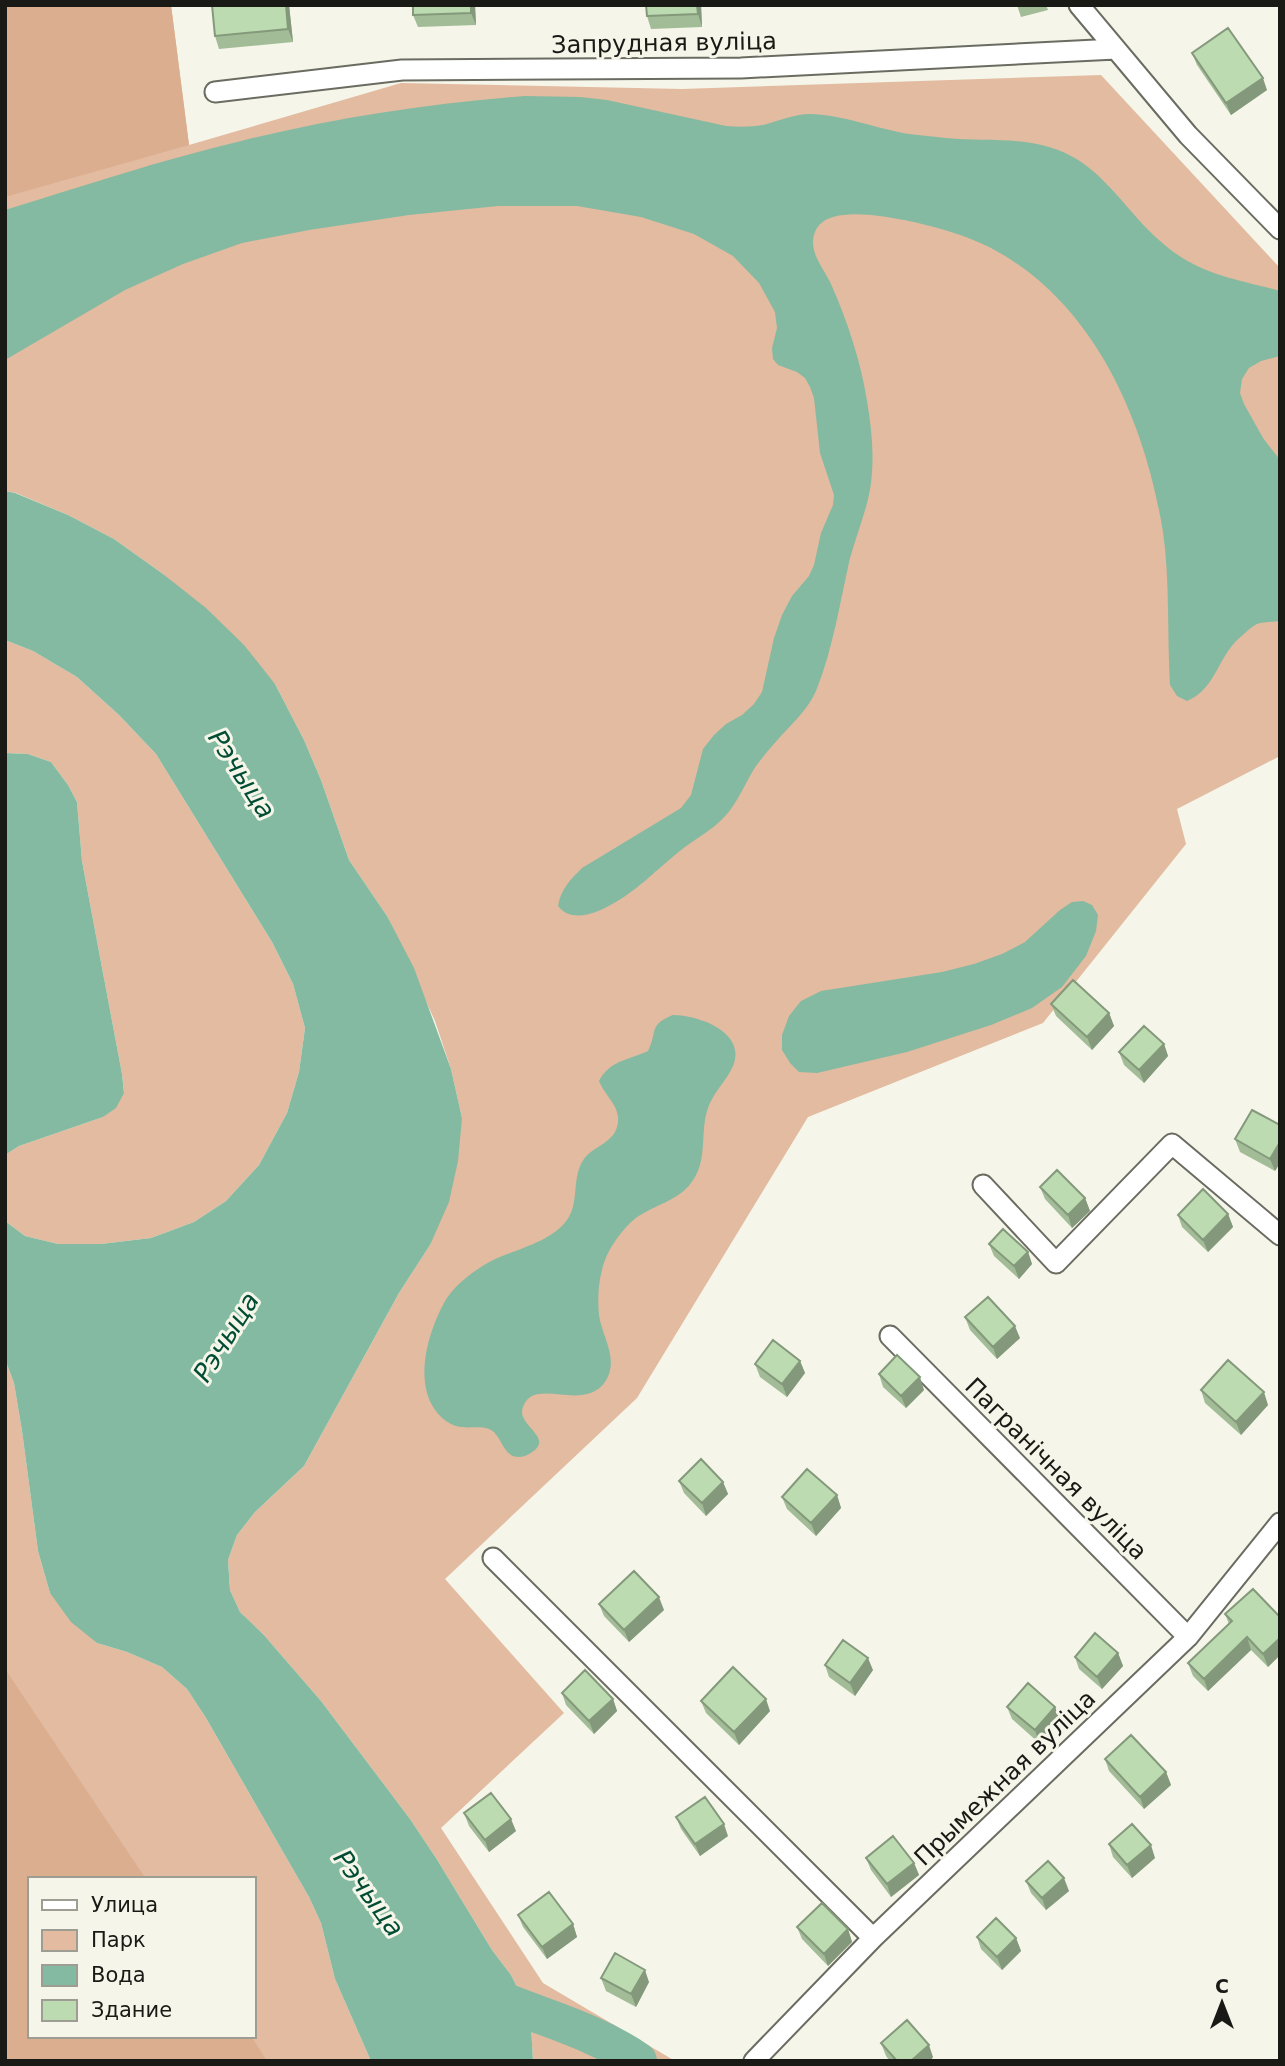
<svg xmlns="http://www.w3.org/2000/svg" width="1285" height="2066" viewBox="0 0 1285 2066" font-family="'DejaVu Sans',sans-serif">
<rect width="100%" height="100%" fill="#f5f5e9"/>
<path fill="#e2bba0" fill-rule="evenodd" d="M5,5H171L189,145L401,83L682,89L1101,75L1280,268V756L1177,809L1186,844L1043,1023L808,1117L637,1398L445,1579L564,1713L441,1828L543,1983L675,2061H533L531,2025L524,2001L511,1975L492,1950L436,1858L410,1819L321,1701L263,1634L240,1612L230,1590L228,1560L237,1535L255,1512L304,1466L399,1293L430,1245L462,1118L451,1069L435,1021L387,916L349,860L321,780L304,740L275,684L163,574L114,539L68,515L16,493L5,491Z
M5,640L33,651L77,677L119,715L156,754L272,942L293,984L305,1028L299,1072L287,1113L259,1165L226,1201L194,1222L151,1238L101,1244H58L25,1236L5,1221V1155L19,1146L103,1117L124,1092L122,1074L82,861L77,802L68,785L51,762L28,754L5,753Z
M5,1359L14,1383L22,1431L38,1551L50,1593L97,1643L127,1652L162,1667L187,1689L206,1718L309,1897L321,1923L335,1979L371,2061H5ZM30,1879H254V2036H30Z"/>
<path fill="#dbae8f" d="M5,5H171L189,145L5,197Z
M5,1669L146,1879H30V2036H251L267,2061H5Z"/>
<path fill="#84baa1" d="M525,96L580,97L607,100L726,126C739,127 751,127 763,125C779,121 794,114 810,114C840,114 878,129 909,134C921,135 934,137 946,138C989,142 1031,135 1071,156C1106,174 1129,214 1159,240C1197,275 1233,278 1280,291V356L1261,361L1249,368L1242,379L1240,393L1244,404L1263,438L1280,460V621C1273,622 1264,622 1257,624C1253,626 1248,630 1244,634C1217,654 1218,688 1187,701L1177,696L1170,685C1167,636 1170,580 1163,532C1145,421 1095,303 991,248C963,234 933,226 904,220C882,216 830,206 817,228C813,234 812,243 814,250C817,262 826,273 831,284C847,320 861,362 867,401C873,436 876,473 866,507C861,524 855,541 850,558C840,602 833,649 816,691C806,713 788,727 773,745C767,752 760,760 754,769C745,784 738,801 727,814C715,828 699,837 685,847C674,855 665,864 655,872C636,890 580,935 558,906C561,889 570,880 582,868L681,808L691,795L703,749L714,735L726,724L742,715L754,704L762,692L774,638L782,615L792,596L809,576L814,565L821,533L833,505L834,495L820,453L814,398L810,387L805,378L797,372L778,365L773,359L772,348L777,328L775,312L759,283L733,256L694,234L641,217L577,206H498L409,215L309,230L242,243L183,264L125,290L5,360V210C83,186 161,160 241,141C333,118 430,103 525,96Z
M5,491L15,493L68,515L114,539L163,574L206,608L244,645L275,684L304,740L321,780L349,860L387,916L414,968L451,1069L462,1118L458,1161L449,1202L430,1245L399,1293L304,1466L255,1512L237,1535L228,1560L230,1590L240,1612L263,1634L321,1701L410,1819L436,1858L492,1950L511,1975L524,2001L531,2025L533,2061H371L335,1979L321,1923L309,1897L206,1718L187,1689L162,1667L127,1652L97,1643L71,1622L50,1593L38,1551L22,1431L14,1383L5,1359V1221L25,1236L58,1244H101L151,1238L194,1222L226,1201L259,1165L287,1113L299,1072L305,1028L293,984L272,942L156,754L119,715L77,677L33,651L5,640Z
M5,753L28,754L51,762L68,785L77,802L82,861L122,1074L124,1093L116,1108L103,1117L19,1146L5,1155Z
M1083,901L1092,905L1098,915L1096,931L1086,956L1062,987L1032,1008L991,1025L907,1052L817,1073L799,1072L790,1063L782,1050V1035L789,1016L801,1001L821,991L942,972L974,964L1002,954L1025,942L1060,910L1072,902Z
M673,1015C698,1015 747,1032 733,1066C726,1082 712,1093 707,1111C700,1135 708,1162 691,1183C679,1199 659,1204 642,1214C628,1222 616,1238 608,1253C599,1272 597,1294 599,1315C602,1337 620,1360 605,1382C583,1413 534,1376 523,1407C515,1426 558,1438 529,1454C524,1457 519,1458 513,1456C502,1451 501,1436 491,1430C478,1423 462,1433 446,1421C410,1394 426,1336 444,1303C452,1288 467,1276 481,1267C506,1250 548,1246 567,1220C580,1202 571,1177 584,1159C594,1145 616,1143 618,1122C620,1106 605,1096 599,1081C610,1060 629,1060 648,1051C658,1031 648,1025 673,1015Z"/>
<g fill="none" stroke-linecap="round" stroke-linejoin="round">
<path stroke="#84baa1" stroke-width="38" d="M477,1990C531,2015 589,2027 638,2061"/>
<defs>
<path id="street" d="M1079,5L1188,135L1280,229
M215,92L402,70L741,68L1116,49
M983,1185L1056,1263L1172,1144L1280,1235
M890,1336L1188,1637
M493,1558L873,1938
M754,2061L873,1938L1188,1637L1280,1523"/>
</defs>
<use href="#street" stroke="#6b6c61" stroke-width="23"/>
<use href="#street" stroke="#fff" stroke-width="19"/>
</g>
<path fill="#a2bc97" d="M212,5H289L293,42L219,49L215,36Z
M413,5H475L476,25L418,27L413,15Z
M646,5H701L702,27L651,29L647,16Z
M1017,5H1046L1048,10L1021,17Z
M1192,53L1267,90L1231,115L1197,65Z
M1051,1004L1109,1013L1114,1026L1092,1050L1056,1016Z
M1164,1044L1168,1056L1144,1083L1124,1065L1119,1052Z
M1280,1125V1163L1275,1171L1240,1152L1235,1139Z
M1040,1187L1085,1198L1090,1211L1072,1228L1045,1199Z
M1228,1214L1233,1227L1208,1252L1182,1227L1178,1215Z
M989,1244L1028,1252L1032,1264L1019,1279L994,1256Z
M965,1317L1020,1338L997,1359L970,1330Z
M800,1361L805,1373L787,1397L760,1377L755,1364Z
M879,1374L924,1390L906,1408L883,1387Z
M1201,1390L1268,1405L1241,1435L1205,1403Z
M679,1481L723,1482L728,1494L706,1516L684,1493Z
M837,1495L841,1508L816,1536L787,1509L782,1497Z
M599,1604L664,1610L629,1642L604,1616Z
M1225,1614L1280,1617V1655L1268,1667L1251,1650L1208,1691L1193,1676L1188,1663L1229,1624Z
M1118,1653L1123,1666L1102,1689L1079,1669L1075,1657Z
M825,1665L873,1670L855,1696L829,1677Z
M562,1693L613,1699L617,1711L594,1734L566,1705Z
M701,1701L770,1711L739,1745L706,1713Z
M1007,1707H1055L1060,1719L1039,1743L1012,1719Z
M1105,1759L1166,1772L1171,1785L1144,1809L1109,1771Z
M464,1813L516,1831L489,1852L469,1826Z
M676,1817L728,1836L700,1856L681,1829Z
M1109,1844L1155,1858L1132,1878L1113,1857Z
M866,1858L914,1863L919,1875L891,1897L871,1870Z
M1026,1881L1069,1891L1046,1910L1031,1893Z
M518,1915L573,1924L577,1937L547,1959L523,1927Z
M797,1927L848,1929L852,1942L828,1966L802,1939Z
M977,1937L1016,1938L1021,1951L1002,1970L981,1949Z
M601,1978L649,1982L636,2007L606,1991Z
M881,2043L933,2057L930,2061H890L886,2056Z"/>
<path fill="#84997b" d="M286,5H289L293,42L288,29Z
M471,5H475L476,25L471,13Z
M697,5H701L702,27L698,14Z
M1263,78L1267,90L1231,115L1226,103Z
M1109,1013L1114,1026L1092,1050L1087,1037Z
M1164,1044L1168,1056L1144,1083L1139,1070Z
M1280,1142V1163L1275,1171L1270,1159Z
M1085,1198L1090,1211L1072,1228L1068,1215Z
M1228,1214L1233,1227L1208,1252L1203,1240Z
M1028,1252L1032,1264L1019,1279L1014,1266Z
M1015,1326L1020,1338L997,1359L993,1347Z
M800,1361L805,1373L787,1397L782,1384Z
M920,1377L924,1390L906,1408L901,1396Z
M1264,1392L1268,1405L1241,1435L1236,1422Z
M723,1482L728,1494L706,1516L702,1503Z
M837,1495L841,1508L816,1536L811,1523Z
M659,1597L664,1610L629,1642L624,1630Z
M1247,1637L1251,1650L1208,1691L1204,1679Z
M1280,1638V1655L1268,1667L1263,1654Z
M1118,1653L1123,1666L1102,1689L1097,1677Z
M868,1658L873,1670L855,1696L850,1683Z
M613,1699L617,1711L594,1734L589,1721Z
M766,1699L770,1711L739,1745L734,1732Z
M1055,1707L1060,1719L1039,1743L1035,1730Z
M1166,1772L1171,1785L1144,1809L1140,1797Z
M511,1819L516,1831L489,1852L485,1840Z
M724,1824L728,1836L700,1856L695,1844Z
M1151,1845L1155,1858L1132,1878L1127,1865Z
M914,1863L919,1875L891,1897L887,1884Z
M1064,1878L1069,1891L1046,1910L1042,1898Z
M573,1924L577,1937L547,1959L542,1947Z
M848,1929L852,1942L828,1966L824,1954Z
M1016,1938L1021,1951L1002,1970L997,1957Z
M645,1970L649,1982L636,2007L631,1994Z
M929,2045L933,2057L930,2061H911Z"/>
<path fill="#bcdbb0" stroke="#84997b" stroke-width="2" d="M212,5H286L288,29L215,36Z
M413,5H471V13L413,15Z
M646,5H697L698,14L647,16Z
M1228,28L1263,78L1226,103L1192,53Z
M1073,980L1109,1013L1087,1037L1051,1004Z
M1144,1026L1164,1044L1139,1070L1119,1052Z
M1252,1110L1280,1125V1142L1270,1159L1235,1139Z
M1057,1170L1085,1198L1068,1215L1040,1187Z
M1203,1189L1228,1214L1203,1240L1178,1215Z
M1003,1229L1028,1252L1014,1266L989,1244Z
M988,1297L1015,1326L993,1347L965,1317Z
M773,1340L800,1361L782,1384L755,1364Z
M897,1355L920,1377L901,1396L879,1374Z
M1228,1360L1264,1392L1236,1422L1201,1390Z
M701,1459L723,1482L702,1503L679,1481Z
M807,1469L837,1495L811,1523L782,1497Z
M634,1571L659,1597L624,1630L599,1604Z
M1253,1589L1280,1617V1638L1263,1654L1247,1637L1204,1679L1188,1663L1232,1621L1225,1614Z
M1095,1633L1118,1653L1097,1677L1075,1657Z
M843,1640L868,1658L850,1683L825,1665Z
M733,1667L766,1699L734,1732L701,1701Z
M585,1670L613,1699L589,1721L562,1693Z
M1028,1683L1055,1707L1035,1730L1007,1707Z
M1131,1735L1166,1772L1140,1797L1105,1759Z
M491,1793L511,1819L485,1840L464,1813Z
M705,1797L724,1824L695,1844L676,1817Z
M1132,1824L1151,1845L1127,1865L1109,1844Z
M893,1836L914,1863L887,1884L866,1858Z
M1048,1861L1064,1878L1042,1898L1026,1881Z
M549,1892L573,1924L542,1947L518,1915Z
M822,1903L848,1929L824,1954L797,1927Z
M996,1918L1016,1938L997,1957L977,1937Z
M615,1953L645,1970L631,1994L601,1978Z
M907,2020L929,2045L911,2061H897L881,2043Z"/>
<g text-anchor="middle" stroke-width="6" stroke-linejoin="round" paint-order="stroke">
<g font-size="24" fill="#191915" stroke="#f5f5e9">
<text transform="translate(664 43) rotate(-1)" y="8">Запрудная вуліца</text>
<text transform="translate(1056 1469) rotate(45)" y="8">Пагранічная вуліца</text>
<text transform="translate(1005 1778) rotate(-44)" y="8">Прымежная вуліца</text>
</g>
<g font-size="26" font-style="italic" fill="#014c34" stroke="#f5f5e9">
<text transform="translate(242 774) rotate(57)" y="9">Рэчыца</text>
<text transform="translate(226 1337) rotate(-58)" y="9">Рэчыца</text>
<text transform="translate(369 1893) rotate(54)" y="9">Рэчыца</text>
</g>
</g>
<rect width="1285" height="2066" fill="none" stroke="#191915" stroke-width="14"/>
<rect x="28" y="1877" width="228" height="161" fill="#f5f5e9" stroke="#9d9d94" stroke-width="2"/>
<rect x="42" y="1900" width="35" height="10" fill="#ffffff" stroke="#9d9d94" stroke-width="2"/>
<text x="91" y="1912" font-size="21" fill="#191915">Улица</text>
<rect x="42" y="1930" width="35" height="21" fill="#e2bba0" stroke="#9d9d94" stroke-width="2"/>
<text x="91" y="1947" font-size="21" fill="#191915">Парк</text>
<rect x="42" y="1965" width="35" height="21" fill="#84baa1" stroke="#9d9d94" stroke-width="2"/>
<text x="91" y="1982" font-size="21" fill="#191915">Вода</text>
<rect x="42" y="2000" width="35" height="21" fill="#bcdbb0" stroke="#9d9d94" stroke-width="2"/>
<text x="91" y="2017" font-size="21" fill="#191915">Здание</text>
<g transform="translate(1222 2003)" stroke="#f5f5e9" stroke-width="5" paint-order="stroke">
<path d="M0-5L12 26L0 18L-12 26Z" fill="#191915"/>
<text y="-10" font-size="19" font-weight="bold" text-anchor="middle" fill="#191915">С</text>
</g>
</svg>
